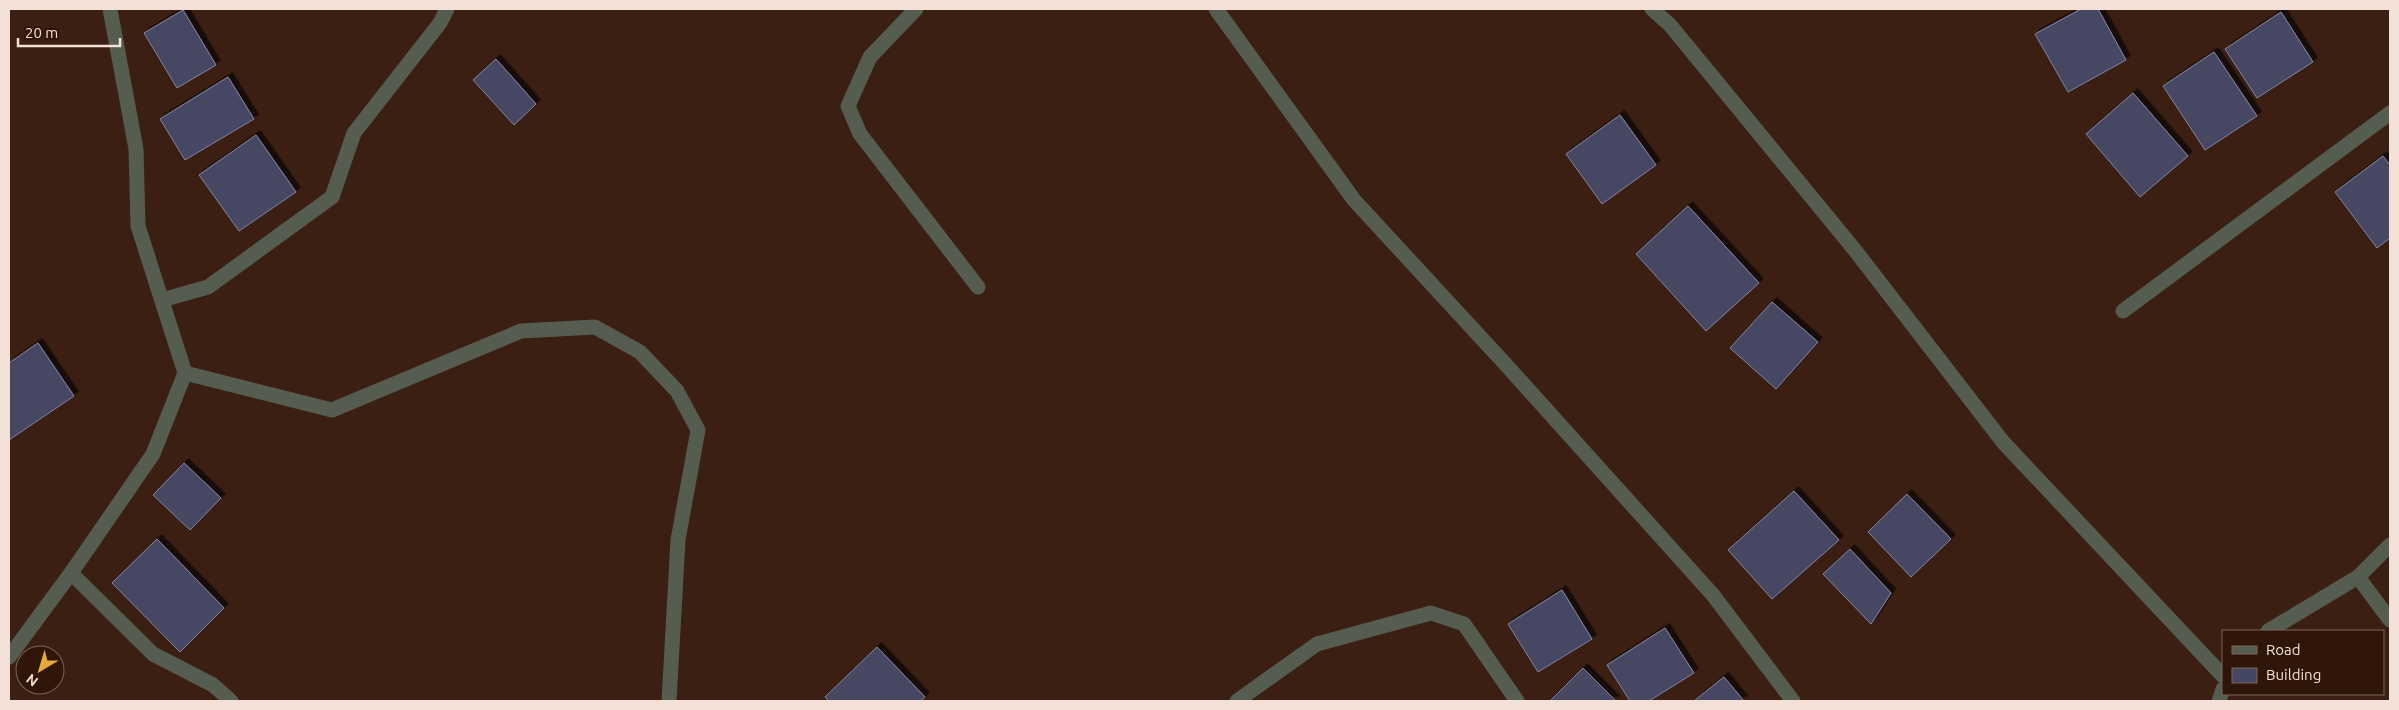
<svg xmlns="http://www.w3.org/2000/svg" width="2399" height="710" viewBox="0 0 2399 710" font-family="Ubuntu,sans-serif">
<defs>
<filter id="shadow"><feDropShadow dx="4.5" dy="-4.5" stdDeviation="0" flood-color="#0009"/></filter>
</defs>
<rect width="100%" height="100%" fill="#3a1f12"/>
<path fill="#444763" stroke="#8286a5" filter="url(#shadow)" d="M2081,9H2098L2126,60L2068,92L2035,34Z
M183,10L216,65L177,88L144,33Z
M2281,12L2313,62L2257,98L2225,49Z
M2214,52L2257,116L2205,150L2163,86Z
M496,59L536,104L514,125L473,80Z
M228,77L254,119L185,160L160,119Z
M2133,93L2188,156L2140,197L2086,134Z
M1620,115L1656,165L1602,204L1566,154Z
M256,135L296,192L239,231L199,175Z
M2383,156L2390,165V238L2377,248L2335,192Z
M1688,206L1759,283L1706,331L1636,254Z
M1772,302L1818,342L1776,389L1730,348Z
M38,343L74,396L9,440V363Z
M184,463L221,498L190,530L153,495Z
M1794,491L1839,540L1772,599L1728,550Z
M1907,494L1951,539L1911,577L1868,532Z
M157,539L224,608L180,652L112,583Z
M1850,549L1891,593L1871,624L1823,574Z
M1562,590L1592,639L1538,672L1508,624Z
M1665,628L1694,673L1649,701H1630L1607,665Z
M877,647L925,697L921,701H829L825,697Z
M1583,668L1616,701H1550Z
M1724,677L1744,701H1694Z"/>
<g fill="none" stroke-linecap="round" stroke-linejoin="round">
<path stroke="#555c50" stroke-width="15" d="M916,9L870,57L848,106L860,134L978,287
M1216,9L1354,200L1508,367L1713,595L1793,701
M1652,9L1670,25L1854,249L2003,442L2223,676
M162,300L208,287L332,197L354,133L440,23L447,9
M2123,311L2390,113
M185,373L332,410L521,331L595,327L640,352L677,391L698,430L678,540L669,701
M71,573L153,654L213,685L231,701
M2358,577L2390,620
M2268,631L2358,577L2390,545
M9,657L71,573L153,454L185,373L138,226L136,149L110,9
M1237,701L1317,644L1431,613L1464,624L1517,701
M2219,701L2223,689"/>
</g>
<rect width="2399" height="710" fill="none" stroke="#f3e1d8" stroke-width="20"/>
<rect x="2222" y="630" width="162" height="65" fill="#2f1608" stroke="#7d675b"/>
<rect x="2232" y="646" width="25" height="8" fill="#555c50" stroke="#7d675b"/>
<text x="2266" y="655" font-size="15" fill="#f3e1d8">Road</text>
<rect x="2232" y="668" width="25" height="15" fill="#444763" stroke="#7d675b"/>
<text x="2266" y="680" font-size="15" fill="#f3e1d8">Building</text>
<g transform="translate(40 670) rotate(218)"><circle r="24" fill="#2f1608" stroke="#7d675b"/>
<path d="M0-4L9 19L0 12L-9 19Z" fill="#e8ab37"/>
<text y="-8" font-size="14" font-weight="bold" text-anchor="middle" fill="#f3e1d8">N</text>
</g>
<path d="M18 38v8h102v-8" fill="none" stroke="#f3e1d8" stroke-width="2.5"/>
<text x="25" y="38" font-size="15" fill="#f3e1d8" stroke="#2f1608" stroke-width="4" paint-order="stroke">20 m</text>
</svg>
